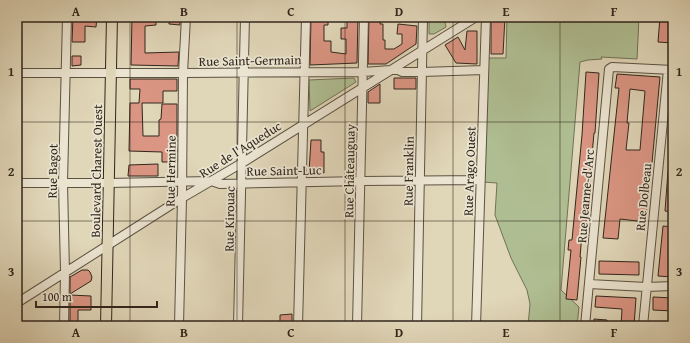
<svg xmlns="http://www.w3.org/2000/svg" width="690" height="343" viewBox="0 0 690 343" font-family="'Gentium Book Plus',serif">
<rect width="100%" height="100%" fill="#e0d6b8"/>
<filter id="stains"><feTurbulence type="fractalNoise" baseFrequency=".005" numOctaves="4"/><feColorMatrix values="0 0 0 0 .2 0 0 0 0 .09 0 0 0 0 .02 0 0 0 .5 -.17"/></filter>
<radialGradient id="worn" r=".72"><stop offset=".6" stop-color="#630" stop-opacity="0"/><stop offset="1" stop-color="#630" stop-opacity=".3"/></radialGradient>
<path fill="#afbe92" stroke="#707257" d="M429,17H444L446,27L434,34H429Z
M507,17H528L529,19L547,21L548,17H639L637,59L601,57L602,59L588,60L580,62L561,290L579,307L577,326H528L530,304L527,290L511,258L495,215L497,183L483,182L487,58H506Z
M354,78L356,82L310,111L309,80Z"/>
<path fill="#db9583" stroke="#30261c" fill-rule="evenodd" d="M73,17H97L96,27L85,26V42H72Z
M132,17L156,18V25L145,26V53L179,52L178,66L131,65Z
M169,17H180V25L169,24Z
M311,17H328V25H324V41H331V52L346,54V39H341V28H347V17H358L357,63L310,65Z
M369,17H381L380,24H383V40H385V49H394L402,44V34H397L398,24L417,26L416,44L386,64H368Z
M491,17H505L503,54H491Z
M660,17H673V43L658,42Z
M467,31H477V64L456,63L445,45L458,37L465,50Z
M72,56H81V65L72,66Z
M586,72L599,73L595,133H594L585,234H582L580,257H581L577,300L566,299L571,250H568L569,240H572L582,135Z
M617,74L660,77L652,163H649L646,222L620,219L618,239L603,238L619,88H615ZM630,89L645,91L640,150H626L629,123H627Z
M394,78H416V89H394Z
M130,79H177V91H163V103H142L143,136H159V120L161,119L162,104H177V162H162V152L129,151L130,103H139L140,89H130Z
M380,84V103H368V92Z
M311,140H321V152H324V173L309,172Z
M158,164V176H128L129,165Z
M668,171H673V212L665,211Z
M663,226L673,227V277L658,276Z
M599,261L639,262V275L599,274Z
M82,270H88L90,272L92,277L91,281L70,294V277Z
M70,295L91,296V310H78V326H70Z
M596,296L636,298L634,326H621L622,309L595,307Z
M653,297L673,298V311L653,310Z
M292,314V326H280V315Z
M594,319L607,320L606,326H594Z"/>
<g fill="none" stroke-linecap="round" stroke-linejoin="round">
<defs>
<path id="minor" d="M17,73H183L363,72L391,70H398L402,72H422L484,70
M17,183H108L211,181L220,184L361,181L480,180
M589,284L646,287L673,286
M17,303L182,198L242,163L476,17
M64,326L65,272L63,183L67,17
M179,326L182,198L183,73L186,17
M238,326L245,17
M298,326L306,17
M357,326L364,17
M417,326L423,17
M476,326L486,17
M585,326L609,69L612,67L673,70
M643,326L668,70"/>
<path id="major" d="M106,326L112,17"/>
</defs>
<use href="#minor" stroke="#5c5243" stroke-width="10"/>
<use href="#major" stroke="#30261c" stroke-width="12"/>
<use href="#minor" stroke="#ebe4d1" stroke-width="8"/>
<use href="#major" stroke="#e0d6b8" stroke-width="10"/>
</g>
<path fill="none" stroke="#30261c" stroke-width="1" stroke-opacity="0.55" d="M130,17V326M237,17V326M345,17V326M453,17V326M560,17V326M17,122H673M17,221H673"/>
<g text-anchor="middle" stroke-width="3.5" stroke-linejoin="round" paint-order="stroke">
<g font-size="13" fill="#30261c" stroke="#ebe4d1">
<text transform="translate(250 60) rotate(-1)" y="5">Rue Saint-Germain</text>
<text transform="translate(240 149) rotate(-32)" y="5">Rue de l'Aqueduc</text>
<text transform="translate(284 170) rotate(-1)" y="5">Rue Saint-Luc</text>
<text transform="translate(52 171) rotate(-89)" y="5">Rue Bagot</text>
<text transform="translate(96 171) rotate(-89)" y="5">Boulevard Charest Ouest</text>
<text transform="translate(170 171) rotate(-89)" y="5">Rue Hermine</text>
<text transform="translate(349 171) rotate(-89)" y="5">Rue Châteauguay</text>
<text transform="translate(408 171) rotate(-89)" y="5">Rue Franklin</text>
<text transform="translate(469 171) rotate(-88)" y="5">Rue Arago Ouest</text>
<text transform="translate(585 196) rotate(-85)" y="5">Rue Jeanne-d'Arc</text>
<text transform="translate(643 197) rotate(-84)" y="5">Rue Dolbeau</text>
<text transform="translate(229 219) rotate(-89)" y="5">Rue Kirouac</text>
</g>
</g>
<rect width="690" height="343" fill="none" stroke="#e0d6b8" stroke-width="44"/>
<path d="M36 301v6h121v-6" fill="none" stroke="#30261c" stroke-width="2"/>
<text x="42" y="301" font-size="12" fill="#30261c" stroke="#ebe4d1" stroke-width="3" paint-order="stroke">100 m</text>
<rect x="22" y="22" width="646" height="299" fill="none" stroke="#30261c" stroke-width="1.5"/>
<g font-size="13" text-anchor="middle" font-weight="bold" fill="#30261c">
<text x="76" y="16">A</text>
<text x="184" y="16">B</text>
<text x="291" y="16">C</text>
<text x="399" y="16">D</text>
<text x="506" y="16">E</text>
<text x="614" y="16">F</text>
<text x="11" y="76">1</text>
<text x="679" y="76">1</text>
<text x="11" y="176">2</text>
<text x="679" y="176">2</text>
<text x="11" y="276">3</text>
<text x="679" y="276">3</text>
<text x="76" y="337">A</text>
<text x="184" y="337">B</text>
<text x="291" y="337">C</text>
<text x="399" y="337">D</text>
<text x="506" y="337">E</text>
<text x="614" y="337">F</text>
</g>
<rect width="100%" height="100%" filter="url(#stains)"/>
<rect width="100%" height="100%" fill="url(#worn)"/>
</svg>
